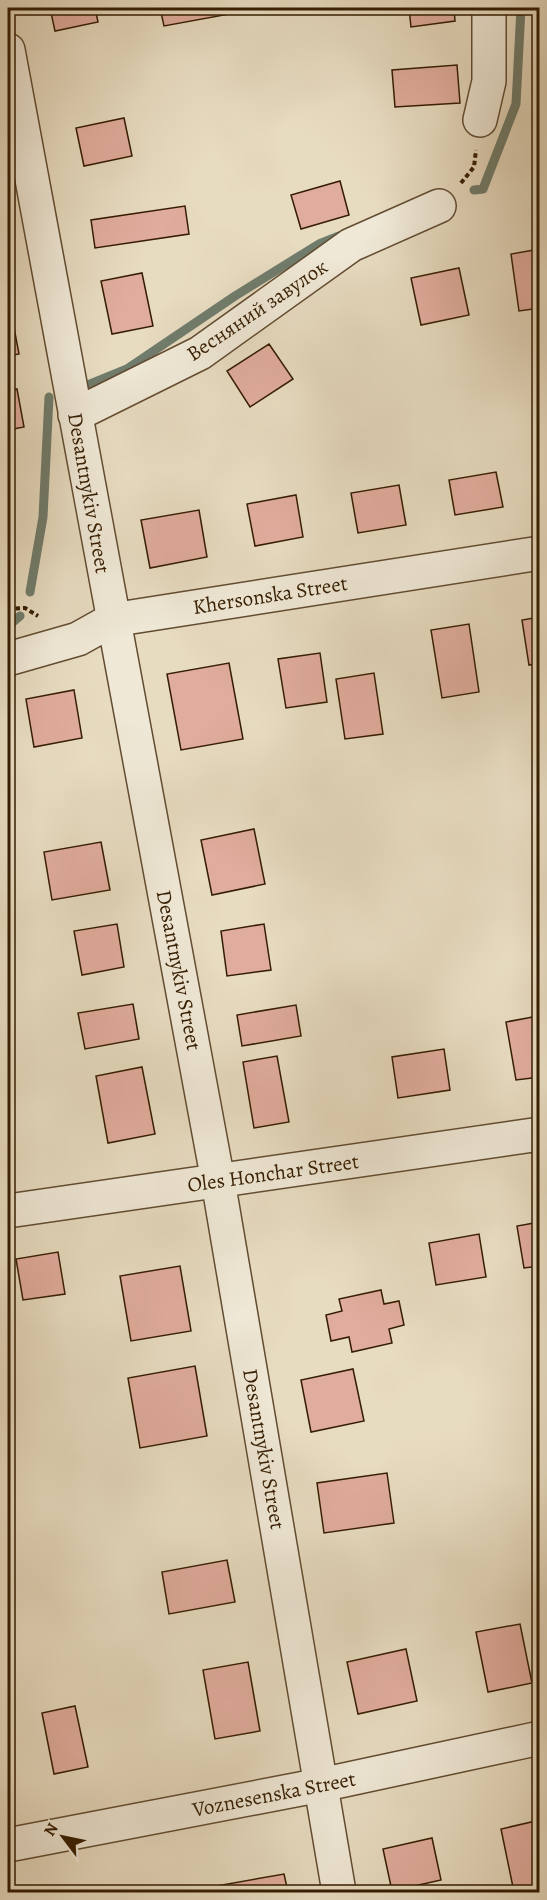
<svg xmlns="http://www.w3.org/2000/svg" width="547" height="1900" viewBox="0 0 547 1900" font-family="Alegreya,serif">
<rect width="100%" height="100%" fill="#e7dbc0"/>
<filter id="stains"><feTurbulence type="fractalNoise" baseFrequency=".00333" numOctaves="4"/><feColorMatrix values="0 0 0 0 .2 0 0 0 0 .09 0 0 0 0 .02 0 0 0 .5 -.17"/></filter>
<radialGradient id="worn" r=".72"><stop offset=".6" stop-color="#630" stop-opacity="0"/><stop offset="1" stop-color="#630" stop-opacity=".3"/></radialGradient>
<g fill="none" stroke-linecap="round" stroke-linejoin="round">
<path stroke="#707c6c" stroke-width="9" d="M474,190L483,189L516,104L521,8
M78,389L127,369L235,296L319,244L339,236
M30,592L43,517L49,397
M8,626L20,616"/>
</g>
<path fill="#e0ac9d" stroke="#351d01" stroke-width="1.5" d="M50,8H95L98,22L55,31Z
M160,8H234L235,13L164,26Z
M409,8H454L455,21L411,27Z
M457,65L460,103L395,107L392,70Z
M124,118L132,156L84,166L76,128Z
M340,181L349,215L301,229L291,195Z
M185,206L189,234L95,248L91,220Z
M540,249V308L519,311L511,254Z
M459,268L469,315L421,325L411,278Z
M142,273L153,326L112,334L101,281Z
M8,296L19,354L8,356Z
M269,344L293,379L250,407L227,371Z
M17,389L24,427L8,430V391Z
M496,472L503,507L455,515L449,480Z
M399,485L406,525L358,533L351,493Z
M296,495L303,537L255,546L247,504Z
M199,510L207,557L150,568L141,520Z
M540,617V663L529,665L522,620Z
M469,624L479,692L442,698L431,630Z
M320,653L327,702L286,708L278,659Z
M229,663L243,739L181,750L167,674Z
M374,673L383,734L345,739L336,679Z
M74,690L82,738L34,747L26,699Z
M254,829L265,884L212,895L201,840Z
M101,842L110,890L52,900L44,852Z
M117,924L124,967L82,975L74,931Z
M264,924L271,970L227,976L221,931Z
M133,1004L139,1039L85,1049L78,1013Z
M296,1005L301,1036L242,1046L237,1015Z
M538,1016L540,1077L516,1080L506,1022Z
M444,1049L450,1090L398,1098L392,1057Z
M277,1056L289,1122L254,1128L243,1062Z
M142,1067L155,1134L108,1143L96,1076Z
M540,1222V1266L524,1268L517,1226Z
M479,1234L486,1277L436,1285L429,1243Z
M58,1252L65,1294L23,1300L16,1259Z
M180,1266L191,1331L131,1341L120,1276Z
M381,1290L384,1304L399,1301L404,1325L389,1329L392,1343L352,1352L349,1337L331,1341L326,1315L342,1311L339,1299Z
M195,1366L207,1436L140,1448L128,1378Z
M353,1369L364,1421L311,1432L301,1380Z
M387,1473L394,1523L324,1533L317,1483Z
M227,1560L235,1602L169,1614L162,1572Z
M520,1624L532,1683L488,1692L476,1632Z
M406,1649L417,1701L358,1714L347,1662Z
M248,1662L260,1731L215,1739L203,1670Z
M75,1706L88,1767L54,1774L42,1713Z
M540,1820V1852H537L540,1865V1892H514L501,1829Z
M432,1838L441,1880L392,1891L383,1849Z
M284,1874L288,1892H217L216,1886Z"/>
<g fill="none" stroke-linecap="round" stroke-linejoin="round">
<defs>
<path id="minor" d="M8,50L218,1181L339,1892
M480,120L489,81V8
M75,415L200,353L351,245L439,206
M8,659L78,639L112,620L540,553
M8,1211L540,1134
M8,1845L321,1785L540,1738"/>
</defs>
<use href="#minor" stroke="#624c31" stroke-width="36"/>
<path stroke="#351d01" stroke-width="4" stroke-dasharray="4.5 3" stroke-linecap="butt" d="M461,183L474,167L476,150
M8,609L25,608L38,616"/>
<use href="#minor" stroke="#efe8d6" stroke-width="33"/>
</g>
<g text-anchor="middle" stroke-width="4.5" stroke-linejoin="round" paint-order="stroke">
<g font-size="21" fill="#351d01" stroke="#efe8d6">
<text transform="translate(257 310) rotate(-34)" y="7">Весняний завулок</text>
<text transform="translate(89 493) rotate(80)" y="7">Desantnykiv Street</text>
<text transform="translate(270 595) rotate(-9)" y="7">Khersonska Street</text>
<text transform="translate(179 970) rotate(79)" y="7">Desantnykiv Street</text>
<text transform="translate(273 1173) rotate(-8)" y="7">Oles Honchar Street</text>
<text transform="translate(264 1449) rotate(80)" y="7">Desantnykiv Street</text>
<text transform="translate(274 1794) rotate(-11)" y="7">Voznesenska Street</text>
</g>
</g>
<rect width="547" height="1900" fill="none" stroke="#e7dbc0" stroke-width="30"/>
<rect x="9" y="9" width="529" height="1882" fill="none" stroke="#351d01" stroke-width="3"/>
<rect x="15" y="15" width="517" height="1870" fill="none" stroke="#351d01" stroke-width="1.5"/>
<g transform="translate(63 1837) rotate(302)" stroke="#efe8d6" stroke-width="4.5" paint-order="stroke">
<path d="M0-4.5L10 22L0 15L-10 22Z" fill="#351d01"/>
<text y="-9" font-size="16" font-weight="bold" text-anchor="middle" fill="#351d01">N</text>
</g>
<rect width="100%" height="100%" filter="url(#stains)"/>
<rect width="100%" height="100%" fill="url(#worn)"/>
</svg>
